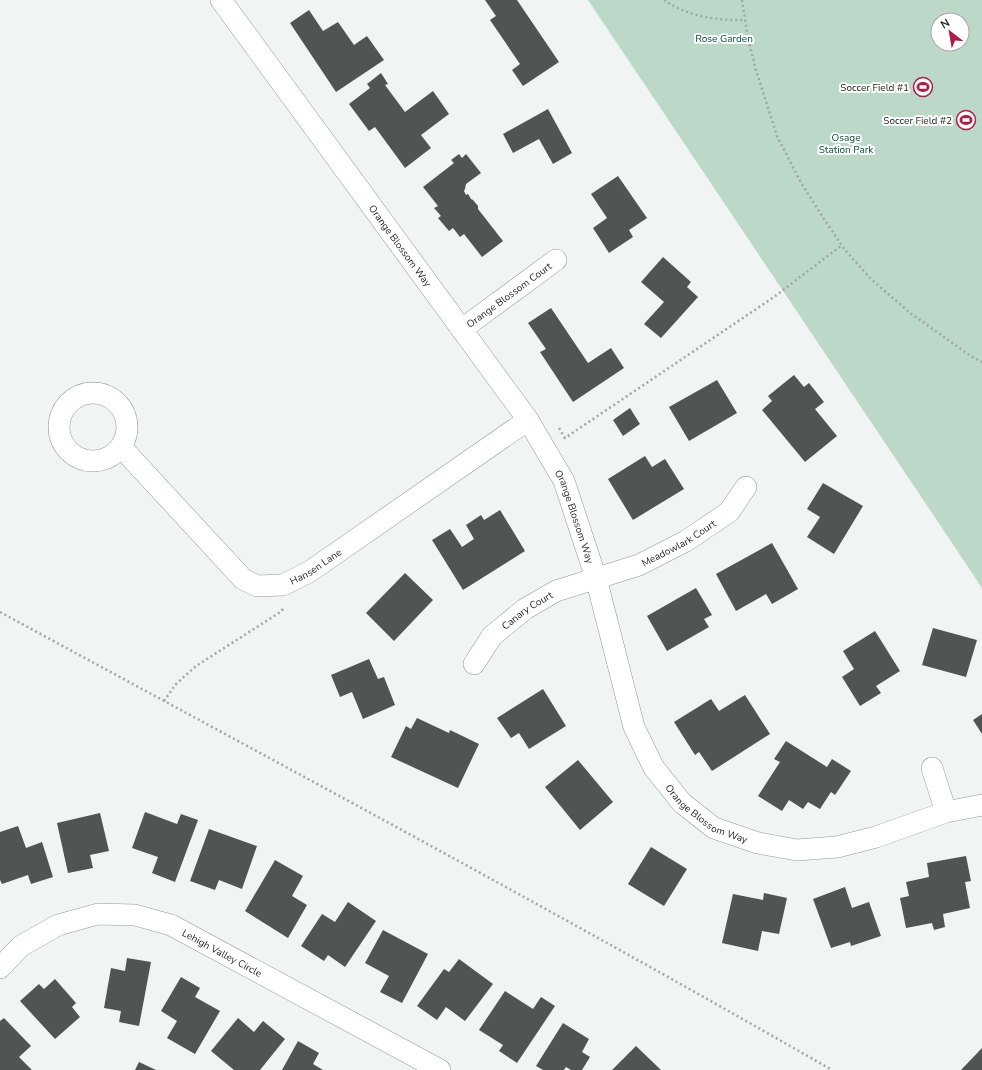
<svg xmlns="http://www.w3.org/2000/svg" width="982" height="1070" viewBox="0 0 982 1070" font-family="'Nunito Sans',sans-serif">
<rect width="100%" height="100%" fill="#f0f4f2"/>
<path fill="#bcd8c9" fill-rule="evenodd" d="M588,0H982V588L930,510ZM938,20H962V44H938Z"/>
<path fill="#505452" d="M485,0H517L559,62L523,86L512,70L520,64L490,20L496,16Z
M309,10L323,31L338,22L354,45L367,36L384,60L336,92L290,23Z
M381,73L388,84L385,85L405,112L433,91L449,114L421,135L431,148L405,168L375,127L369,131L349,104L370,88L367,84Z
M548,109L572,153L553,164L539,139L513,153L503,134Z
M459,154L462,158L466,154L481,173L466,184L465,189L464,191L466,195L468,194L471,199L473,200L478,206V209L503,241L482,257L464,234L460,237L453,228L449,231L438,218L441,216L434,208L438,206L423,187L454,163L451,160Z
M618,176L647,218L629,230L633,237L609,253L593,228L607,218L591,194Z
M663,257L691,282L687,287L698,297L661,338L644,324L664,302L641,282Z
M551,308L588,363L611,348L624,368L573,402L540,352L546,349L528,323Z
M794,375L804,387L809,383L824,402L815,409L837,436L805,462L762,410L772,401L768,396Z
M717,380L737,413L689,441L669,407Z
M630,408L640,424L623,436L613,420Z
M645,456L652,467L665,459L684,489L633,520L608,479Z
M823,483L863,506L834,554L807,537L820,517L807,509Z
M500,510L525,551L463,590L432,540L450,529L462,547L474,539L466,525L481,515L484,520Z
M772,543L798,589L772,604L766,594L736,611L716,574Z
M405,573L433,600L394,641L366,613Z
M696,588L712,615L704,619L709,627L667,651L647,616Z
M933,628L977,640L966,677L922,665Z
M875,631L900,671L876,686L881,693L860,706L842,677L854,669L843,651Z
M369,659L378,679L384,677L395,705L363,719L352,692L340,697L331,675Z
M543,689L566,726L529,749L519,733L511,738L497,718Z
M745,695L770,734L712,771L699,752L695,755L674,722L711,699L719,711Z
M982,714V734L973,720Z
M417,718L449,733L450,730L479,744L458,788L391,757L406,726L411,729Z
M786,741L827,767L832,759L851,771L835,795L831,792L820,809L808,802L803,809L789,800L782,811L758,796L780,762L774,759Z
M578,760L613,802L580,830L545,787Z
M145,812L177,824L181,814L198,820L175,882L152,873L158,857L132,848Z
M100,813L109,851L90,855L93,868L68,873L57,823Z
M18,826L26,848L42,842L53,877L31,884L28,875L2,884L0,880V832Z
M209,829L257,846L242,889L219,880L215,890L190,881Z
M651,847L687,869L664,906L628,884Z
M966,856L971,881L965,882L970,908L943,914L945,927L934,930L932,923L906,928L900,898L909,896L906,882L929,877L927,863Z
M275,860L303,876L292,896L307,905L288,938L245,911Z
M845,887L852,908L869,902L881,936L851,946L850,942L831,948L813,899Z
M764,893L787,898L779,934L762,931L758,951L722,943L733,894L763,900Z
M348,902L376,921L345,967L328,955L324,961L301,946L322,914L335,922Z
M383,930L428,954L402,1003L380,992L389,976L365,963Z
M127,958L151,962L139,1026L119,1022L121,1011L104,1008L111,968L125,971Z
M459,959L493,984L465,1021L446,1007L437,1020L417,1006L444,969L449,972Z
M181,977L200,988L195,997L220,1011L195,1054L167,1038L177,1021L161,1011Z
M55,979L76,1003L72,1007L80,1017L55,1039L20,1001L39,984L44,989Z
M505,991L533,1009L541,997L555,1006L517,1063L499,1051L503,1045L479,1030Z
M4,1018L31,1046L19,1057L32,1070H0V1021Z
M238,1018L254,1032L263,1021L285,1039L260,1070H234L211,1051Z
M563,1023L589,1039L582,1052L590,1057L582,1070H571L566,1067L564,1070H543L536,1066Z
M298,1041L319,1053L313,1064L323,1070H282Z
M636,1046L661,1070H612Z
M982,1048V1070H961Z
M139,1062L156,1070H135Z"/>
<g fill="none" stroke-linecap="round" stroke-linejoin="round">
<defs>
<g id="minor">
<path id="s1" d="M221,0L528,420L564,481L596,578L634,727L654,768L682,803L714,828L758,843L797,850L837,847L876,837L946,812L982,805"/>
<path id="s2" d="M462,329L556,260"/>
<circle cx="93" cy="427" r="34"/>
<path id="s3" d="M121,447L243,579L257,586L283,585L309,572L528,420"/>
<path id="s4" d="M474,664L492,636L525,609L556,591L639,565L686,541L729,512L746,487"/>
<path d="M932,768L946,812"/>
<path id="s5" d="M0,968L21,946L58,925L98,914L135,915L171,925L440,1070"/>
</g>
</defs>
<use href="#minor" stroke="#959997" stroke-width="22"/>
<path stroke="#a2a5a3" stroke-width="2.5" stroke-dasharray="2 3" stroke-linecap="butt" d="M664,0C687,16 717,21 745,20
M742,0L748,38L756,70L777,136L800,181L824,219L845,250L871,279L909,312L972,357L982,362
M559,428L565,438L774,297L842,245
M0,612C278,763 557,912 832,1070
M164,701L176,684L196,666L282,611L283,606"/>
<use href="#minor" stroke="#fff" stroke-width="21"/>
</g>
<defs>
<symbol id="stadium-ring" viewBox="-11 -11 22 22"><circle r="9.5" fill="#fff" stroke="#b01d46" stroke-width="1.5"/><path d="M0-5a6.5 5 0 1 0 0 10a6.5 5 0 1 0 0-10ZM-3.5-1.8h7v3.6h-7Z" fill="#b01d46"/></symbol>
</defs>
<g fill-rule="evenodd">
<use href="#stadium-ring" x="912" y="76" width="22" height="22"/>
<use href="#stadium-ring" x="955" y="109" width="22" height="22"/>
</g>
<g text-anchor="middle" stroke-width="4" stroke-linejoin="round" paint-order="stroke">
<g font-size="10" fill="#055035" stroke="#fff">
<text x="724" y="42">Rose Garden</text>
<text x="846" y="141">Osage<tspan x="846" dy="12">Station Park</tspan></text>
</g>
<g font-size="10" fill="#242625" stroke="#fff" text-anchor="end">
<text x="909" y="91">Soccer Field #1</text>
<text x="952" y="124">Soccer Field #2</text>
</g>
<g font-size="10" fill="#242625" stroke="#fff">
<text dy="4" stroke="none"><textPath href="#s1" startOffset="304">Orange Blossom Way</textPath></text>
<text dy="4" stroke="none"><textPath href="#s2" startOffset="58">Orange Blossom Court</textPath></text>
<text dy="4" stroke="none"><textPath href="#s1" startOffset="628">Orange Blossom Way</textPath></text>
<text dy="4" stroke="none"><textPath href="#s4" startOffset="244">Meadowlark Court</textPath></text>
<text dy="4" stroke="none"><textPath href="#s3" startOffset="259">Hansen Lane</textPath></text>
<text dy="4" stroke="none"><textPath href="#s4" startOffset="77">Canary Court</textPath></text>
<text dy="4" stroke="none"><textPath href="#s1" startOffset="964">Orange Blossom Way</textPath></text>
<text dy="4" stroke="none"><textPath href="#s5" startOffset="247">Lehigh Valley Circle</textPath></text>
</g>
</g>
<g transform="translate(950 32) rotate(329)"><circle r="19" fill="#ffffff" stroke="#a7a8a8"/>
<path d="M0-3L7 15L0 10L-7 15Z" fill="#b01d46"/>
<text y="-6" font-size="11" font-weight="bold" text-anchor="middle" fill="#242625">N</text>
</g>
</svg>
